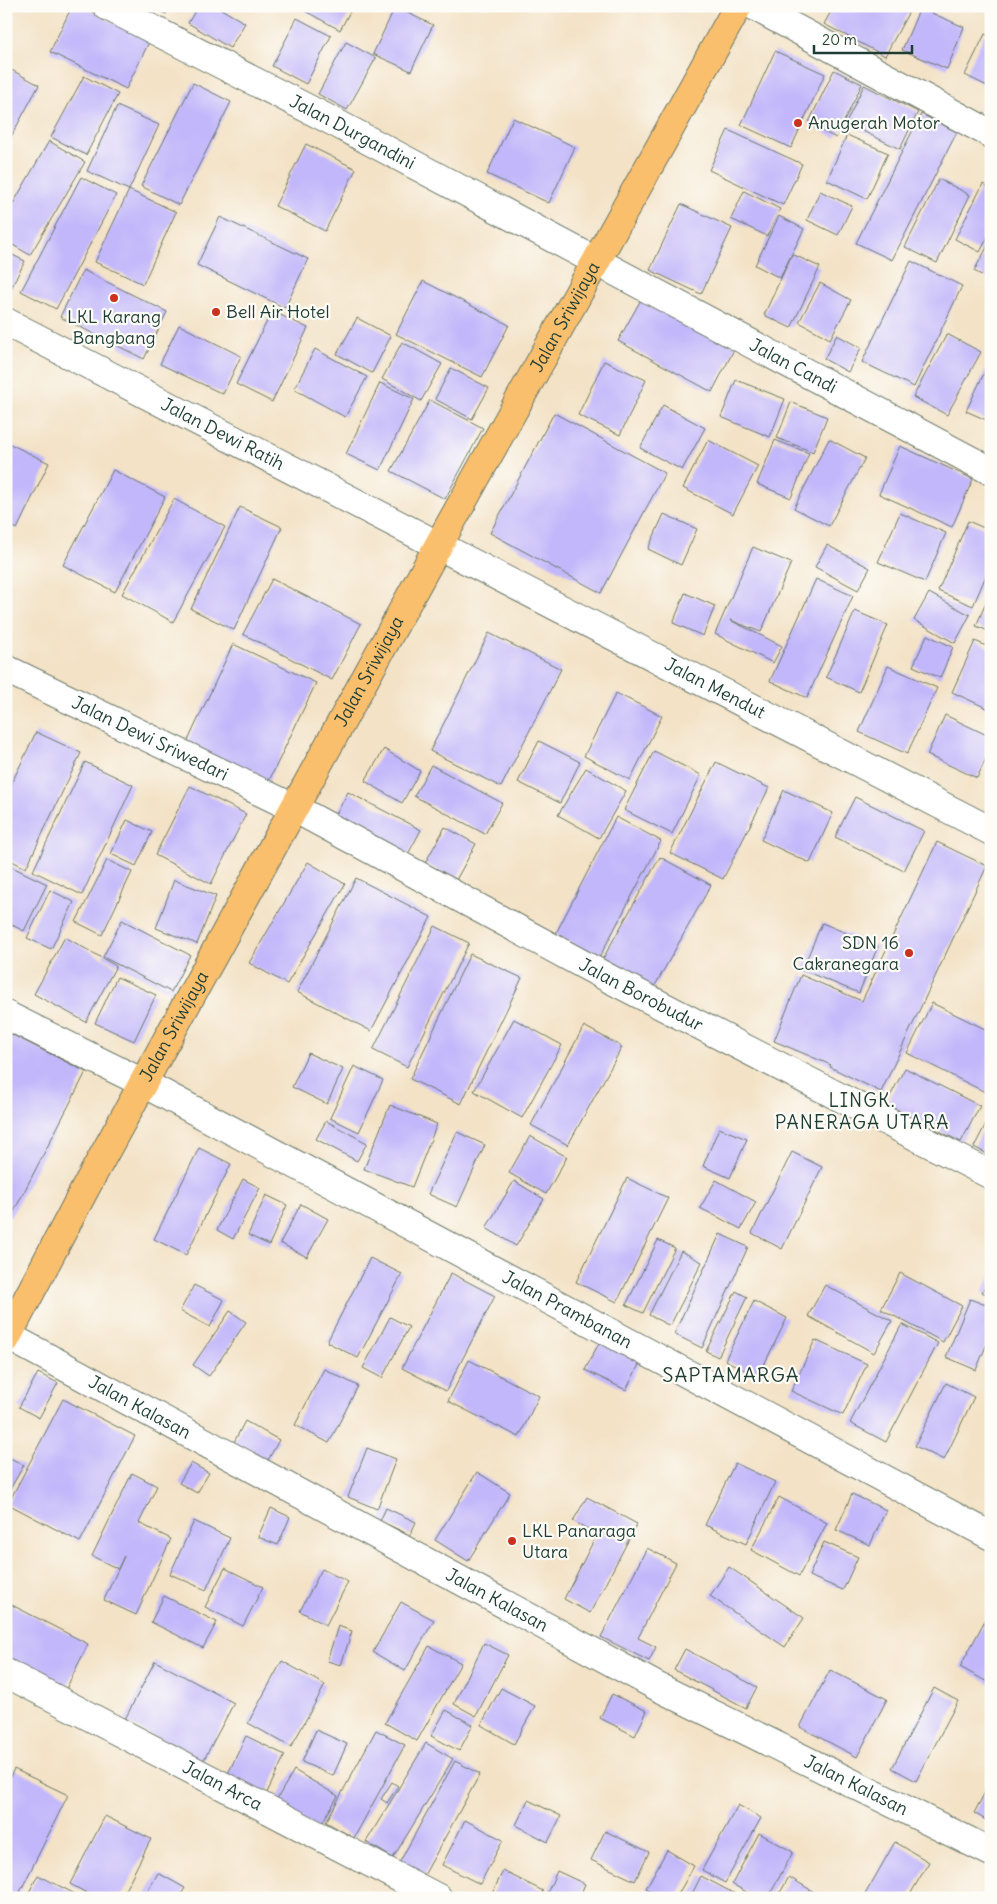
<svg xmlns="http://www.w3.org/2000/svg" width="997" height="1904" viewBox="0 0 997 1904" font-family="Delius,sans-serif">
<rect width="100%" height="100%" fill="#fdfcf7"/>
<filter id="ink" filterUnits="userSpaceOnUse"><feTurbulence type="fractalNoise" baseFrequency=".02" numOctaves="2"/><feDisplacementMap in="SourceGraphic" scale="10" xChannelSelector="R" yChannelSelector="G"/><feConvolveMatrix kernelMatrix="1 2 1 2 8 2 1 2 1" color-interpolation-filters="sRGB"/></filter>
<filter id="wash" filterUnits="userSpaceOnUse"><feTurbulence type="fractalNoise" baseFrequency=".0096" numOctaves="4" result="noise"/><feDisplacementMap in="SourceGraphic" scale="20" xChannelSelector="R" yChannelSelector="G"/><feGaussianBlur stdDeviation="1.12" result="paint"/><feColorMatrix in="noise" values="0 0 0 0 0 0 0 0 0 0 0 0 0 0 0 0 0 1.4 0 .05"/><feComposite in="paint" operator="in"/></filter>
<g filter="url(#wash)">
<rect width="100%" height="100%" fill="#f3e2c6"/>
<g id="blocks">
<path fill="#c2b7fa" d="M72,6H80L150,40L126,89L50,52Z
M150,6H170L166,14Z
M198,6H216L245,23L230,48L188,23Z
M307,6H353L340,30L305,11Z
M834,6H912L885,56L824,24Z
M395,7L433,25L411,71L373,54Z
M920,8L964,27L947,69L902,50Z
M297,18L331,36L306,84L272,66Z
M985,34L991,37V78L987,86L965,75Z
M346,42L376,58L347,110L318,94Z
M775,51L825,74L791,148L741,125Z
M6,67L39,85L6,146Z
M834,70L862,84L836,138L808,124Z
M84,76L118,94L86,155L51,137Z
M193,83L231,102L179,205L141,186Z
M864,85L918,112L900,149L846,123Z
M117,106L159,125L129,190L87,171Z
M921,114L957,132L892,260L856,243Z
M513,118L575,147L549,203L487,174Z
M728,130L802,164L783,205L709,170Z
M847,135L888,153L867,199L827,180Z
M49,141L85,162L30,255L6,241V216Z
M306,144L356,169L325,231L275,206Z
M81,177L116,195L56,309L21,291Z
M939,179L970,195L937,263L905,247Z
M983,184L991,189V231L980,252L955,239Z
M129,190L176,212L143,284L95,262Z
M744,191L780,209L767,236L731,219Z
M820,191L852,206L838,235L807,220Z
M681,204L732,228L701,294L650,270Z
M779,216L804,229L780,278L755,265Z
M220,217L308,259L285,308L197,265Z
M991,240V280L974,271Z
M6,252L25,261L6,298Z
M792,254L820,267L791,328L764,315Z
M911,261L962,286L914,387L862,362Z
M83,270L167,312L144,359L60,317Z
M423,281L509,325L482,377L396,334Z
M820,283L851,300L830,339L799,322Z
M643,296L736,346L712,392L618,341Z
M272,311L308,328L272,402L236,384Z
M357,318L391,336L372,373L337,354Z
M179,325L241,356L223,394L160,364Z
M947,334L981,352L947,415L913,397Z
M837,335L861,348L848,372L824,359Z
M402,342L442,364L421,401L382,379Z
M315,349L367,377L345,417L294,389Z
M604,361L646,380L620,435L578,415Z
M988,365L991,367V422L966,411Z
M451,368L489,388L472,419L435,399Z
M736,380L785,399L770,437L721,417Z
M380,383L414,399L380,470L346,454Z
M430,400L483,428L445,499L391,471Z
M791,402L827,417L813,452L777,438Z
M663,405L705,428L682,470L640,448Z
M554,413L665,473L601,593L490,533Z
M829,439L865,458L829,526L794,508Z
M708,440L758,466L733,514L683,488Z
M775,440L809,453L791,498L757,484Z
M6,442L49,463L17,529L6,523Z
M900,446L973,479L952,527L879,494Z
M113,470L165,497L115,592L63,565Z
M174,499L225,527L173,622L122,594Z
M240,507L282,527L234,630L191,609Z
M900,513L946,533L925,582L878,562Z
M664,514L697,529L681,565L648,549Z
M968,521L991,531V564L973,606L938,591Z
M827,545L870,568L858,590L815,567Z
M753,547L791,563L761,632L730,620L782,646L773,663L715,634Z
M272,579L361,624L332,680L243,634Z
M816,579L853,596L807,698L770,681Z
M991,591V632L976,626Z
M685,593L715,606L703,636L673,623Z
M929,593L970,615L955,643L914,620Z
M855,611L888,625L859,692L826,677Z
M489,633L561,669L501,787L430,751Z
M927,635L953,647L940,678L913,666Z
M975,641L991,648V710L952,692Z
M233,644L316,683L267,785L185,747Z
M888,666L937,688L907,754L859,732Z
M616,693L662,716L630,780L584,756Z
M945,715L991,737V748L977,778L927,755Z
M36,732L81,753L26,868L6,858V795Z
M539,741L580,762L560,803L518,782Z
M384,749L420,771L402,803L365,781Z
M654,751L701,775L672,834L624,810Z
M85,762L133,785L82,895L33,871Z
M716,762L769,788L723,879L670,853Z
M431,765L502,803L485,834L414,796Z
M586,768L626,791L599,838L558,815Z
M190,786L246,814L211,884L155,855Z
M784,790L833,813L810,863L761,840Z
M348,792L421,830L407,856L334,818Z
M855,797L924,831L904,871L835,837Z
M616,817L661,841L599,958L555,935Z
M127,820L152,832L136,866L111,854Z
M445,827L476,844L456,880L425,863Z
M937,842L987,866L881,1092L830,1067L831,1065L774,1041L801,975L862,1001Z
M660,857L711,885L652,991L601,962Z
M107,860L132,872L102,935L76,922Z
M308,862L345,884L287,984L249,963Z
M8,865L47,884L24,931L6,922Z
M356,878L431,917L371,1031L297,992Z
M174,880L216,896L197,944L156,928Z
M50,890L74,902L51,949L27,938Z
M122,920L190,955L171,992L103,957Z
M822,923L878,946L859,993L802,970Z
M435,926L469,943L407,1067L373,1050Z
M65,937L116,966L86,1022L34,994Z
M470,954L522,978L461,1104L410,1079Z
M117,977L156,995L134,1041L95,1023Z
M932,1003L991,1032V1095L907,1053Z
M514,1019L562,1045L522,1118L474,1091Z
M584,1026L622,1047L568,1145L531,1125Z
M7,1032L86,1072L11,1217L6,1214Z
M308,1053L343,1069L327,1104L292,1087Z
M354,1066L383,1080L359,1132L330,1118Z
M905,1068L980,1106L961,1142L886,1104Z
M390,1105L437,1124L412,1187L364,1169Z
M991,1114V1156L974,1147Z
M326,1121L367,1143L357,1161L316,1139Z
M719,1128L747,1139L730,1178L703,1166Z
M457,1132L485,1145L457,1207L428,1194Z
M530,1136L567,1157L546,1194L509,1173Z
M199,1148L231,1164L186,1255L154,1239Z
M792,1152L822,1167L782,1249L752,1233Z
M627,1178L668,1198L617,1302L576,1282Z
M243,1179L260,1188L233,1239L217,1230Z
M716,1180L756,1202L741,1229L700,1208Z
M514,1181L544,1199L516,1246L486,1228Z
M266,1195L287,1205L269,1245L248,1235Z
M301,1204L328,1219L307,1257L280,1243Z
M720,1234L748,1247L702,1348L674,1334Z
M658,1240L675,1248L643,1313L626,1305Z
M681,1251L702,1262L670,1326L649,1315Z
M370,1258L402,1274L358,1358L327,1342Z
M451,1273L495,1296L446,1391L402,1368Z
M900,1273L962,1306L943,1342L881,1309Z
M991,1276V1297L982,1292Z
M194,1285L224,1300L210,1327L180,1311Z
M825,1285L892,1321L874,1353L808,1316Z
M736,1291L747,1297L718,1357L706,1351Z
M970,1299L991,1307V1334L976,1370L946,1357Z
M754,1301L787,1318L758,1377L725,1360Z
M230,1311L246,1322L209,1376L193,1365Z
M390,1317L409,1327L382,1378L363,1368Z
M902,1324L938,1343L886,1442L850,1423Z
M602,1337L643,1357L626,1390L585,1370Z
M815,1340L867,1364L843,1415L791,1391Z
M469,1360L539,1396L519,1437L448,1401Z
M324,1369L358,1386L329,1443L295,1425Z
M38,1373L58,1383L39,1418L19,1407Z
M946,1383L974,1397L944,1460L915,1446Z
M63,1399L135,1436L80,1542L8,1504Z
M245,1421L279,1440L267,1462L233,1444Z
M367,1448L396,1459L377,1509L348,1497Z
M6,1456L24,1465L6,1496Z
M191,1463L209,1473L197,1493L179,1483Z
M735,1463L775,1482L746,1544L705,1525Z
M477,1472L510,1493L468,1561L435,1540Z
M132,1473L157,1486L139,1523L171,1539L136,1615L104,1600L124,1556L118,1569L92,1556Z
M852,1494L886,1510L870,1545L836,1530Z
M587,1497L637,1524L590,1613L564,1599L597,1534L573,1521Z
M779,1497L827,1523L799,1576L751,1550Z
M271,1508L290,1517L278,1545L258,1537Z
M386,1508L416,1522L410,1535L380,1521Z
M194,1521L230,1538L206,1590L170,1574Z
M824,1542L858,1557L843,1590L809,1576Z
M647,1548L676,1563L638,1638L656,1647L649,1661L601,1637Z
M729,1567L804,1618L785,1647L710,1596Z
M225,1568L263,1587L243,1626L205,1607Z
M322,1569L348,1582L326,1625L300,1611Z
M164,1596L217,1622L203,1648L151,1622Z
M401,1602L434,1620L405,1671L373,1652Z
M10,1604L88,1644L66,1689L6,1658V1612Z
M991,1609V1684L960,1667Z
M338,1626L352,1631L341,1665L327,1661Z
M484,1643L508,1655L476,1716L454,1704Z
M429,1646L461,1663L417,1741L385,1723Z
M685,1649L757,1687L746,1708L674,1670Z
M155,1661L234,1703L202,1763L124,1721Z
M282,1661L325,1685L291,1747L248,1723Z
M830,1670L887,1699L857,1757L800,1727Z
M501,1688L535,1706L514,1744L481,1725Z
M934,1688L958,1701L916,1781L892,1768Z
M612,1694L647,1711L635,1736L600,1718Z
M446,1710L473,1725L459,1751L431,1736Z
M316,1730L347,1744L333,1776L302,1762Z
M376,1730L405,1745L354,1838L326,1822Z
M246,1736L285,1755L263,1801L224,1782Z
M426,1743L453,1759L393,1858L366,1842Z
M455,1761L480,1774L422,1879L398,1865Z
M14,1769L68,1795L17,1898L6,1894V1785Z
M294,1770L338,1796L318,1830L274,1804Z
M991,1781V1823L974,1813Z
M392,1782L398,1786L387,1803L381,1799Z
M528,1800L561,1816L548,1842L516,1825Z
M738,1805L761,1818L725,1883L702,1870Z
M105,1816L151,1839L121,1898H96L70,1884Z
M465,1820L503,1840L480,1884L442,1865Z
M605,1831L649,1852L635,1881L591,1860Z
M759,1833L793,1852L768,1898H757L732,1884Z
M895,1842L929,1862L908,1898H863Z
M667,1850L694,1866L676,1898H663L646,1888Z
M503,1871L543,1891L540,1898H490Z
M557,1871L585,1884L579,1898H545Z
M158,1873L185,1888L179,1898H144Z
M38,1875L83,1898H26Z
M701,1876L739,1896L738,1898H690Z
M789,1877L824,1898H777Z"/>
</g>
</g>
<g filter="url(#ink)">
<use href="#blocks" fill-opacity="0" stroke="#697767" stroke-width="1"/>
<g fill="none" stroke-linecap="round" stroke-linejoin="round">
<defs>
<g id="minor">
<path id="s1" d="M107,6L334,122L991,471"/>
<path d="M754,6L991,134"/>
<path id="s2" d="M6,322L991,831"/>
<path id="s3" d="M6,669L294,808L610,979L991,1175"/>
<path id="s4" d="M6,1015L143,1083L991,1536"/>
<path id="s5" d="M6,1335L658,1687L991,1852"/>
<path id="s6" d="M6,1673L438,1898"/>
</g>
<g id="primary">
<path id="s7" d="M6,1339L86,1187L438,546L738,6"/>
</g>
</defs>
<use href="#minor" stroke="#697767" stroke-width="30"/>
<use href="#primary" stroke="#697767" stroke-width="30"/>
<use href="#minor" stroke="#fff" stroke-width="28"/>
<use href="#primary" stroke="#f9bf6d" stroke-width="28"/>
</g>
</g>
<g fill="#c8321e" stroke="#fdfcf7" stroke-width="2">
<circle cx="798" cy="123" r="5"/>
<circle cx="114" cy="298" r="5"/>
<circle cx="216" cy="312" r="5"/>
<circle cx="909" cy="953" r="5"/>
<circle cx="512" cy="1541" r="5"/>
</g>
<g text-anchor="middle" stroke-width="4.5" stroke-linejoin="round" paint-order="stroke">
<g font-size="18" fill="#1f3d34" stroke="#fdfcf7" text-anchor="start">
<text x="808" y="129">Anugerah Motor</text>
<text x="226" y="318">Bell Air Hotel</text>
<text x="114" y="323" text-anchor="middle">LKL Karang<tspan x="114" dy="21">Bangbang</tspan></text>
<text x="899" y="949" text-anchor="end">SDN 16<tspan x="899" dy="21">Cakranegara</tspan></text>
<text x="522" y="1537">LKL Panaraga<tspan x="522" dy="21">Utara</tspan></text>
</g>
<g font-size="18" fill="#1f3d34" stroke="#fdfcf7">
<text dy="6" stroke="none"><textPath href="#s1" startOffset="276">Jalan Durgandini</textPath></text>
<text dy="6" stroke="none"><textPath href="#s7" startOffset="1165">Jalan Sriwijaya</textPath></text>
<text dy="6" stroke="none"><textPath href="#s1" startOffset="775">Jalan Candi</textPath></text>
<text dy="6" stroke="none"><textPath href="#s2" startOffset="244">Jalan Dewi Ratih</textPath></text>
<text dy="6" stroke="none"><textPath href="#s7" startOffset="760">Jalan Sriwijaya</textPath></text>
<text dy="6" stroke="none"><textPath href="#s2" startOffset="798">Jalan Mendut</textPath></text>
<text dy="6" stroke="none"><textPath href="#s3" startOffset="160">Jalan Dewi Sriwedari</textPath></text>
<text dy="6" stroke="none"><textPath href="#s3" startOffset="714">Jalan Borobudur</textPath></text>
<text dy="6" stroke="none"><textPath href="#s7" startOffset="355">Jalan Sriwijaya</textPath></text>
<text dy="6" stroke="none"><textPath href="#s4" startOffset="634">Jalan Prambanan</textPath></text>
<text dy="6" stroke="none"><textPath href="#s5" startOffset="152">Jalan Kalasan</textPath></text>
<text dy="6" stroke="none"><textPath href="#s5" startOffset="558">Jalan Kalasan</textPath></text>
<text dy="6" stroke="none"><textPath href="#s6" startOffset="244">Jalan Arca</textPath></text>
<text dy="6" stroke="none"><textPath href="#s5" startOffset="962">Jalan Kalasan</textPath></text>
</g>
<g font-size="19" letter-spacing="1" fill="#1f3d34" stroke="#fdfcf7">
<text x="862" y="1107">LINGK.<tspan x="862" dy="22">PANERAGA UTARA</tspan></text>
</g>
<g font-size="20" letter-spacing="1" fill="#1f3d34" stroke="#fdfcf7">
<text x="731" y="1382">SAPTAMARGA</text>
</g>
</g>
<rect width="997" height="1904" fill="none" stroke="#fdfcf7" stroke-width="25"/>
<path d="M814 45v8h98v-8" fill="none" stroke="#1f3d34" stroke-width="2.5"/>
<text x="822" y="45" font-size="15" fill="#1f3d34" stroke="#fdfcf7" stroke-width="4" paint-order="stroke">20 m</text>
</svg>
